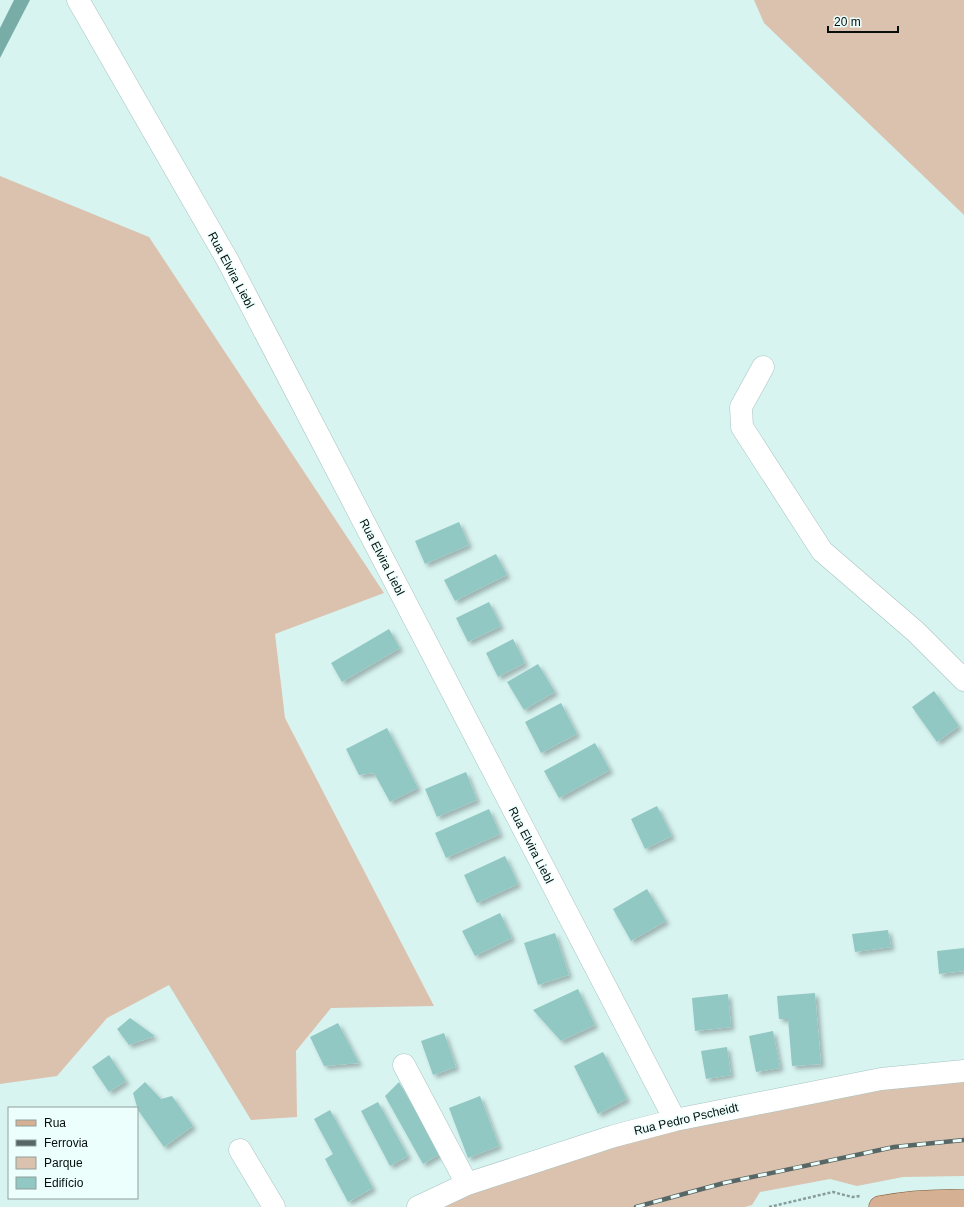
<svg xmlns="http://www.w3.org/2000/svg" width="964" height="1207" viewBox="0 0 964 1207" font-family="Helvetica,sans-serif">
<defs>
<filter id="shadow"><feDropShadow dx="3.5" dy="3.5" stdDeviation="2" flood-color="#0004"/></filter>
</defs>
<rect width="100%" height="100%" fill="#d7f4f1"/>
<path fill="#dbc2af" d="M754,0H964V215L764,23Z
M0,176L149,237L384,593L275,634L285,718L434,1006L331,1008L296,1051L297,1117L251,1120L169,985L107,1018L57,1076L0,1084Z
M964,1071V1176L903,1177L857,1186L830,1179L760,1192L752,1205L745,1207H418L614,1136Z"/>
<path fill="#77aca7" d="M14,0H30L0,58V28Z"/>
<path fill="#92c8c3" filter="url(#shadow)" d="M459,522L469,545L425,564L415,541Z
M496,554L507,575L455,601L444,580Z
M489,602L501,626L468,642L456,618Z
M389,629L400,648L342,682L331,663Z
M513,639L525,663L498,677L486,653Z
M538,664L555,692L524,710L507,682Z
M934,691L959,726L937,742L912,707Z
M561,703L577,734L541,753L525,722Z
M387,728L418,788L390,802L374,773L359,775L346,749Z
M595,743L610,770L559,798L544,771Z
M466,772L477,800L437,817L425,789Z
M657,806L672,836L645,849L631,819Z
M489,809L500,834L446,858L435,833Z
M505,856L518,884L477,903L464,875Z
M647,889L666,921L631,941L613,909Z
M500,913L512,938L475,956L462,931Z
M888,930L891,947L855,952L852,934Z
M555,933L569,975L538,985L524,943Z
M964,948V971L939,974L937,951Z
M578,989L595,1025L561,1041L533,1010Z
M815,993L821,1064L792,1066L788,1019H779L777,996Z
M728,994L731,1027L695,1031L692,998Z
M130,1018L155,1036L129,1045L117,1029Z
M338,1023L359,1063L324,1066L310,1037Z
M773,1031L780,1068L756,1072L749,1036Z
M444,1033L456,1067L433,1075L421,1041Z
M727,1047L731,1075L706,1079L701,1051Z
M603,1052L627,1099L598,1114L574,1066Z
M109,1055L126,1081L109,1092L92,1067Z
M145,1082L161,1099L172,1096L193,1126L164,1147L138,1110L133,1093Z
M399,1082L440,1154L423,1164L385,1096Z
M480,1096L499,1146L468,1158L449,1108Z
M378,1102L408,1156L390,1166L361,1111Z
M330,1110L373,1188L348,1202L325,1159L333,1154L314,1119Z"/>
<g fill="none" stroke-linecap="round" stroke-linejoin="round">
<defs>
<path id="minor" d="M78,0L228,261L675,1120
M763,367L741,407L742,427L822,551L916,632L964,680
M404,1065L467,1184
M240,1150L274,1207
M418,1207L467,1184L614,1136L675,1120L881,1079L964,1071"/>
<path id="major" d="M880,1207C907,1202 936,1200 964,1201"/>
</defs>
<use href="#minor" stroke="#a7c3bf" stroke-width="23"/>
<use href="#major" stroke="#7b5634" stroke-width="23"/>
<path stroke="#879c9a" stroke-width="2.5" stroke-dasharray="3 2" stroke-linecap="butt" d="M769,1207L833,1192L852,1197L860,1196"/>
<use href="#minor" stroke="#fff" stroke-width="22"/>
<use href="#major" stroke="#d6b092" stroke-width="22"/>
<defs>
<path id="rail" d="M636,1207L724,1183L894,1147L964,1140"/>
</defs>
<use href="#rail" stroke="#566765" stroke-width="4.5"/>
<use href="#rail" stroke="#edfffc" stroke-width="3" stroke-dasharray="9" stroke-linecap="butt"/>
</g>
<g text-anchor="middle" stroke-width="3" stroke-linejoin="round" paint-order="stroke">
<g font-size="12" fill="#050e0d" stroke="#edfffc">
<text transform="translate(231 270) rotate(62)" y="4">Rua Elvira Liebl</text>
<text transform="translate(382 557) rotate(63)" y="4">Rua Elvira Liebl</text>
<text transform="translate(531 845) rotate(63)" y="4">Rua Elvira Liebl</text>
<text transform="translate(686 1119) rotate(-13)" y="4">Rua Pedro Pscheidt</text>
</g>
</g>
<rect x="8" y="1107" width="130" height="92" fill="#edfffc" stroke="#909f9c"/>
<rect x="16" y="1120" width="20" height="6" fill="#d6b092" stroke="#909f9c"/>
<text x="44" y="1127" font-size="12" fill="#050e0d">Rua</text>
<rect x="16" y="1140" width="20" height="6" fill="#566765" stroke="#909f9c"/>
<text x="44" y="1147" font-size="12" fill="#050e0d">Ferrovia</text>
<rect x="16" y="1157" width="20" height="12" fill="#dbc2af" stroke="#909f9c"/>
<text x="44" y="1167" font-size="12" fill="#050e0d">Parque</text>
<rect x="16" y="1177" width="20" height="12" fill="#92c8c3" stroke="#909f9c"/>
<text x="44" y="1187" font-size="12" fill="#050e0d">Edifício</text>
<path d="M828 26v6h70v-6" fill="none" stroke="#050e0d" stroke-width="2"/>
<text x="834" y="26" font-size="12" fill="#050e0d" stroke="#edfffc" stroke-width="3" paint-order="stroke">20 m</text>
</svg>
